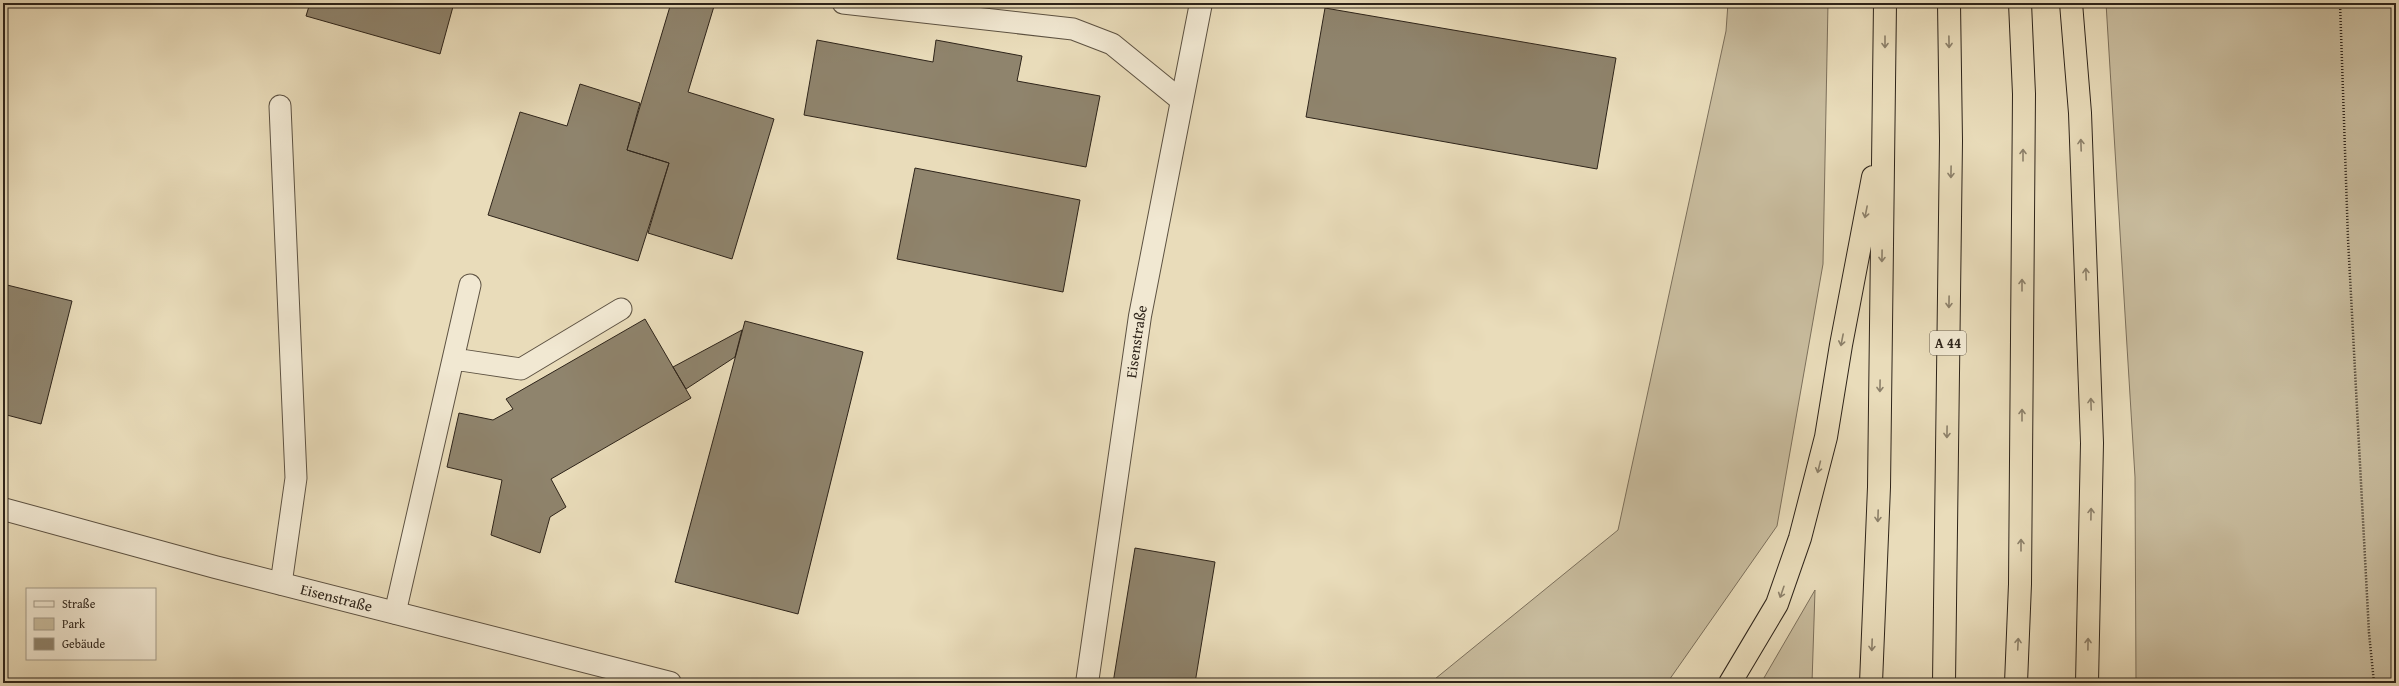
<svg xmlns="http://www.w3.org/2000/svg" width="2399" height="686" viewBox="0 0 2399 686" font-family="'Gentium Book Plus',serif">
<rect width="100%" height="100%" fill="#e9dcba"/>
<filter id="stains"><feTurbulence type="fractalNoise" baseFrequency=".005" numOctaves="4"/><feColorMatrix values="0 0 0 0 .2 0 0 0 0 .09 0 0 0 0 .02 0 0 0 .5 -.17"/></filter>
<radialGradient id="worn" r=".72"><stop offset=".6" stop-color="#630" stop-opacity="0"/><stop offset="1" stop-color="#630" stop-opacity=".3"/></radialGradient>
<path fill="#c9bd9f" stroke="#7c705c" d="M1728,3H1828L1823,264L1777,526L1667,683H1430L1618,530L1726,31Z
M2106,3H2396V683H2136L2135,477Z
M1815,590L1812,683H1761Z"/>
<path fill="#8f846d" stroke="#2e241a" d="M310,3H454L440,54L306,16Z
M671,3H715L688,92L774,119L732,259L648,233L669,163L627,150Z
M1325,8L1616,58L1597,169L1306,117Z
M817,40L933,62L936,40L1022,56L1017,81L1100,96L1086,167L804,115Z
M580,84L640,103L627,150L669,163L638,261L488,215L520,112L567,126Z
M915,168L1080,200L1063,292L897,259Z
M3,284L72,301L41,424L3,414Z
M645,319L691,398L551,479L566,507L550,517L540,553L491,535L502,480L447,467L459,413L493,420L513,409L506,399Z
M745,321L863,352L798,614L675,582Z
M742,330L735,357L686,389L673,367Z
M1135,548L1215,562L1195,683H1113Z"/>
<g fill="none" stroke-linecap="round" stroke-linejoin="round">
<defs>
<path id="lane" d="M843,3L1073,29L1112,44L1182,101
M280,106L296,478L281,584
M454,359L521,369L621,309
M395,613L470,285"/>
<g id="street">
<path id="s1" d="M3,509L215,567L670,683"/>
<path id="s2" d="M1087,683L1140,316L1201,3"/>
</g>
<path id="highway" d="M2071,3L2080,113L2092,443L2087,683
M1730,683L1777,604L1800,538L1826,437L1841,345L1873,177
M1871,683L1879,487L1885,3
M1944,683L1951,141L1949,3
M2016,683L2020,584L2024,94L2020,3"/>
</defs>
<use href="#lane" stroke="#5d5242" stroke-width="23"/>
<use href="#street" stroke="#5d5242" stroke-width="24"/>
<use href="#highway" stroke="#2e241a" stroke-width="24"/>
<path stroke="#2e241a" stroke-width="2.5" stroke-dasharray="1 2" stroke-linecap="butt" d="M2340,3L2348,239L2369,633L2374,683"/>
<use href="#lane" stroke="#f1e8d2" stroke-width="21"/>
<use href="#street" stroke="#f1e8d2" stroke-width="22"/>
<use href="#highway" stroke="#e9dcba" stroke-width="22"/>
</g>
<defs><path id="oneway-shaft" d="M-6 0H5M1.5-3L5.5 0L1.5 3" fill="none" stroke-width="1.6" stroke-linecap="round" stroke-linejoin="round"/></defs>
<g stroke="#8c806a">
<use href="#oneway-shaft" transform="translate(1885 42) rotate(90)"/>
<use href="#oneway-shaft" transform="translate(1949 42) rotate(89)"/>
<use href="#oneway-shaft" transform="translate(2081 145) rotate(-92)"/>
<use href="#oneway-shaft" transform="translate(2023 155) rotate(-90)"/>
<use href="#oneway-shaft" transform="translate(1951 172) rotate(91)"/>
<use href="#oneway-shaft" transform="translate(1866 212) rotate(101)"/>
<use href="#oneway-shaft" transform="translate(1882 256) rotate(91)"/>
<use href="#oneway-shaft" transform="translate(2086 274) rotate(-92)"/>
<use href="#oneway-shaft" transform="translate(2022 285) rotate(-90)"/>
<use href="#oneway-shaft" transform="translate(1949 302) rotate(91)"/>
<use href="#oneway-shaft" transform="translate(1842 340) rotate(101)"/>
<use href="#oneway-shaft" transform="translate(1880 386) rotate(91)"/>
<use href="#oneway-shaft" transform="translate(2091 404) rotate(-92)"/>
<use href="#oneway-shaft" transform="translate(2022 415) rotate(-90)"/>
<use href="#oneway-shaft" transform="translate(1947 432) rotate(91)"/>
<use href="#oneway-shaft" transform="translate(1819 467) rotate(104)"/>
<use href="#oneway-shaft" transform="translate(2091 514) rotate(-89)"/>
<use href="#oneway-shaft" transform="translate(1878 516) rotate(92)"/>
<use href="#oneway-shaft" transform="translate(2021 545) rotate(-90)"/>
<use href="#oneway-shaft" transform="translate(1782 592) rotate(109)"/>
<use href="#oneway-shaft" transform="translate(2018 644) rotate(-87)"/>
<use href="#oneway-shaft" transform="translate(2088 644) rotate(-89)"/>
<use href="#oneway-shaft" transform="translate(1872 645) rotate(92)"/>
</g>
<g text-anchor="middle" stroke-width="3" stroke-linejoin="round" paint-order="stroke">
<rect fill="#f1e8d2" stroke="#685f51" stroke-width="1" x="1930" y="331" width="36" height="24" rx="3"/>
<g font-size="14" font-weight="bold" fill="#2e241a">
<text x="1948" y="348">A 44</text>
</g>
<g font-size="15" fill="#2e241a" stroke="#f1e8d2">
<text dy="5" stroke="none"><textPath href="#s2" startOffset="345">Eisenstraße</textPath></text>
<text dy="5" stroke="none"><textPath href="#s1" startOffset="345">Eisenstraße</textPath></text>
</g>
</g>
<rect width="2399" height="686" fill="none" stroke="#e9dcba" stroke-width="16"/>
<rect x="4" y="4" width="2391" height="678" fill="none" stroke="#2e241a" stroke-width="2"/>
<rect x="8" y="8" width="2383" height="670" fill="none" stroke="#2e241a"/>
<rect x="26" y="588" width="130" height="72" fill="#f1e8d2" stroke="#a39a88"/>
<rect x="34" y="601" width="20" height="6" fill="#f1e8d2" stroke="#a39a88"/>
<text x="62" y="608" font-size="12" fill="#2e241a">Straße</text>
<rect x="34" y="618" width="20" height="12" fill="#c9bd9f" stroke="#a39a88"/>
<text x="62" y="628" font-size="12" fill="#2e241a">Park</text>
<rect x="34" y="638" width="20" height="12" fill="#8f846d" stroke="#a39a88"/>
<text x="62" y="648" font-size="12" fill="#2e241a">Gebäude</text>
<rect width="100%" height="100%" filter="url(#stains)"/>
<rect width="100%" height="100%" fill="url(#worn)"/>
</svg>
